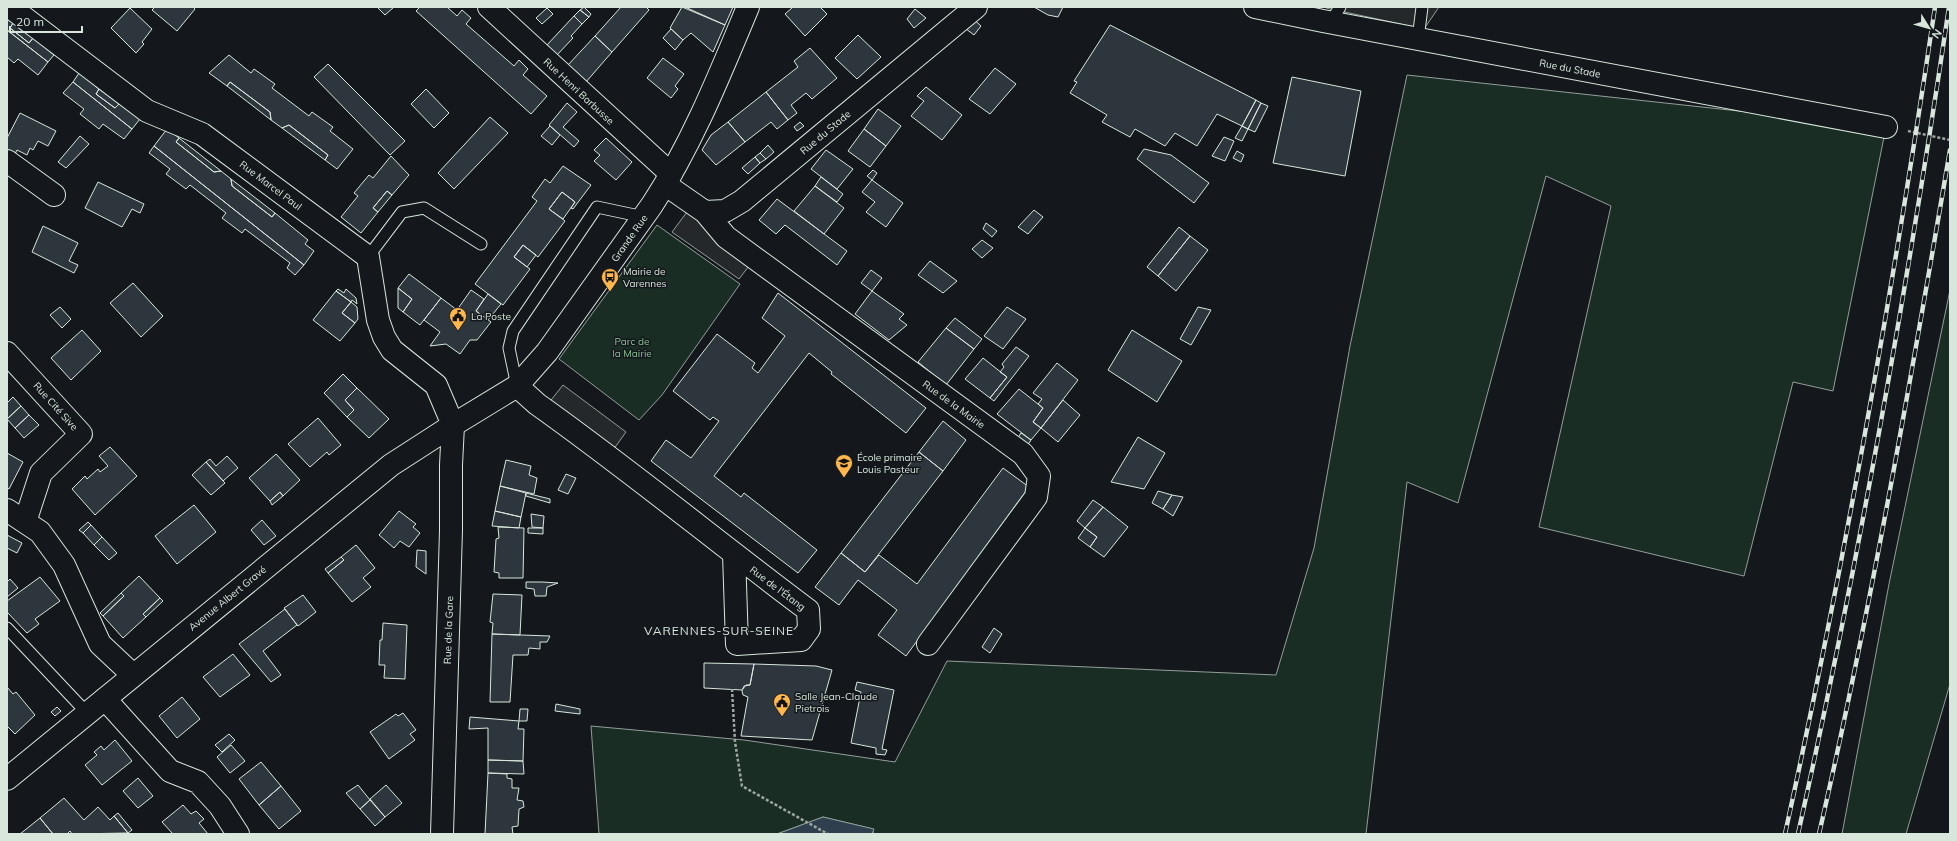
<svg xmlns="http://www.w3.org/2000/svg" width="1957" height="841" viewBox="0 0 1957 841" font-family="Mulish,sans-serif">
<rect width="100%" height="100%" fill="#14181c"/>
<path fill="#1a2d24" stroke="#939e99" d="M1407,75L1886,127L1833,391L1793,382L1744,576L1539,527L1611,206L1546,176L1458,503L1407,482L1366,834H873V829L823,817L777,834H599L591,726L744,740L895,762L947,661L1276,675L1314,548L1350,346Z
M657,225L740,284L662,395L639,420L559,359Z
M1950,290V684L1906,834H1842L1889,584Z"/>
<path fill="#24282b" stroke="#939e99" d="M1327,7H1439L1424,29L1326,8Z
M693,204L755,258L739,279L672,232Z
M563,385L626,432L608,457L544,409Z"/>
<path fill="#2f3f4d" stroke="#939e99" d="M823,817L874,829L872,834H777Z"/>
<path fill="#2c363c" stroke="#d8e6dc" d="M155,7H193L195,9L177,31L152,10Z
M377,7H394L385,15Z
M420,7H447L457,16L462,10L471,18L466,24L514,66L519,60L528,69L523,75L547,96L531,114L416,11Z
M584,7L591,14L589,17L580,10Z
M621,7H646L649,10L612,52L595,36Z
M682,7L725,25L713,52L691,33L683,40L670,28Z
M685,7H733L725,25Z
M793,7H820L827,14L805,36L785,14Z
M1034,7H1063L1058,17L1048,15Z
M130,8L152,29L142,42L144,44L136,53L111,28Z
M547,8L553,14L542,24L536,18Z
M915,9L926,18L914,28L907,19Z
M580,10L589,17L582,24L574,16Z
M574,16L582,24L571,36L573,38L556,56L546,46Z
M971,17L981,26L974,35L961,25Z
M7,19L13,23L10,28L29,43L33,38L54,55L48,62L7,30Z
M13,23L33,38L29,43L10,28Z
M1110,25L1256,100L1242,126L1217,114L1197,146L1175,133L1165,146L1135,129L1130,137L1102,122L1107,115L1070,93L1077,82L1074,81Z
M671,29L683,40L675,50L663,38Z
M7,30L48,62L38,75L18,59L14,63L7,57Z
M858,35L881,57L857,79L835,58Z
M595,36L612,52L586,82L568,65Z
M810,48L837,78L812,99L806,93L791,105L797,113L788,120L766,92L798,67L794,61Z
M229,55L251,73L254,69L275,84L272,88L309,116L312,112L333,127L330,131L353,149L337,169L325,160L328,155L289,125L282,128L271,120L270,112L230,82L227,86L209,73Z
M663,58L684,74L675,86L678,89L671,98L647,78Z
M328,64L405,141L390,155L314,77Z
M995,68L1016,84L990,114L969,99Z
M79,73L99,89L96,94L115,108L119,104L140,119L132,129L73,82Z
M1292,77L1361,91L1345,176L1273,163Z
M73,82L132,129L124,139L103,124L99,129L80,114L84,109L63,93Z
M230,82L270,112L271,120L227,86Z
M926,87L962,115L942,140L911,116L924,101L917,96Z
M99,89L119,104L115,108L96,94Z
M426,89L449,113L434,128L411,104Z
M766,92L788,120L777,129L771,122L745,142L728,122Z
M1256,100L1261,103L1248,129L1242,126Z
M567,103L577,112L563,127L579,141L574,147L549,125Z
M1261,103L1268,106L1255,132L1248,129Z
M878,109L901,126L886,146L864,129Z
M20,113L56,131L48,146L38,141L33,150L30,148L27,155L17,150L15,154L7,149V138Z
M490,117L508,133L454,189L438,173Z
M728,122L745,142L716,165L702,150L711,135Z
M800,122L804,126L797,131L794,127Z
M289,125L328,155L325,160L282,128Z
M550,126L560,135L552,145L541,136Z
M1242,126L1248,129L1242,141L1235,138Z
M167,129L179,138L176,142L214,172L221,171L231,179L232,186L272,217L275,213L308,240L305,244L314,251L304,265L154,146Z
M864,129L886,146L870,167L848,151Z
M80,136L89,144L66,168L58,162Z
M1224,137L1234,141L1225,161L1212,156Z
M179,138L221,171L214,172L176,142Z
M606,138L632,162L616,180L594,161L600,155L594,150Z
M768,145L774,152L766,159L760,153Z
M154,146L304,265L295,275L287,268L290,263L245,229L242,233L222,218L226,213L190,185L186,189L166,174L170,169L149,153Z
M1144,149L1171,155L1209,183L1194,203L1137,159Z
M826,150L853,169L837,189L811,169Z
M1237,151L1244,155L1241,162L1233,158Z
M760,153L766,159L760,163L755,157Z
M391,156L409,175L392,195L387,191L373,208L378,212L361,233L341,217L358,196L354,193L369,175L373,178Z
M755,157L760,163L748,174L742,168Z
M563,166L591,185L573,209L571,208L575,202L562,192L549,209L565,221L538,257L523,245L514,257L530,269L503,305L475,284L537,201L532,197L545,179L550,183Z
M873,170L877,173L872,180L867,176Z
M821,177L843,194L837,202L815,186Z
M231,179L275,213L272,217L232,186Z
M872,180L903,203L886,227L866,212L875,202L862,192Z
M98,182L144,204L140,213L132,209L122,227L85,208Z
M815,186L844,208L824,234L794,211Z
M387,191L392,195L378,212L373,208Z
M562,192L575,202L563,219L549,209Z
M777,199L847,251L837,265L785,225L776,234L759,220Z
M1034,210L1043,217L1028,234L1018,227Z
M986,223L997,231L992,237L983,229Z
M43,226L78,243L69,261L78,265L74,273L32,252Z
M1179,227L1190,236L1158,276L1147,267Z
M1190,236L1208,250L1176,291L1158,276Z
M982,240L993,248L982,258L972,249Z
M523,245L536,255L527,267L514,257Z
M930,261L957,281L943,293L918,275Z
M871,270L882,278L872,291L861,283Z
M409,274L441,298L420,325L403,312L412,299L398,288Z
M133,283L163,316L141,337L110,303Z
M398,288L412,299L403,312L398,308Z
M338,289L344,293L346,289L356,298L357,304L352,300L351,302L336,291Z
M471,290L484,299L476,311L491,322L477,340H470L460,354L446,344L430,346L440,332L424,320L441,298L457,310Z
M336,291L351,302L342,313L355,323L340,341L313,320Z
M872,291L904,314L899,319L907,325L889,340L855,314Z
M778,293L926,408L906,433L831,374L832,372L809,353L714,476L741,497L744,493L817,550L798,573L651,461L666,440L691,458L719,421L713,417L710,420L673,391L717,334L755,363L752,368L758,373L785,336L762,318Z
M488,294L501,304L488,320L476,311Z
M351,302L357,307L358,319L355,323L342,313Z
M60,307L71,319L62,328L50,315Z
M1007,307L1026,319L1003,349L984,336Z
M1198,307L1211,310L1191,345L1180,339Z
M955,318L982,339L974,349L946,328Z
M946,328L974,349L946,385L918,362Z
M82,330L101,351L71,380L51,358Z
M1132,330L1182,361L1157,402L1108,370Z
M1016,347L1029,356L994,401L990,398L1007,377L1000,372L1004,367L1002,364Z
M983,358L1007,377L990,398L965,379Z
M1057,363L1078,380L1041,428L1033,422L1043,408L1038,404L1042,399L1033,393Z
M343,374L357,388L345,400L354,410L347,417L324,393Z
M357,388L389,419L369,438L347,417L354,410L345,400Z
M1019,389L1043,408L1033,422L1041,428L1031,440L997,414Z
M13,397L21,406L7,419V403Z
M1063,400L1080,415L1058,442L1041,428Z
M21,406L29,415L15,428L7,419Z
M29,415L39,425L24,438L15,428Z
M318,418L341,445L329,455L327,452L310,467L288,444Z
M943,421L966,440L943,471L919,452Z
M1021,433L1031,440L1027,446L1017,439Z
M1138,437L1165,453L1144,489L1111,482Z
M110,447L137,476L95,515L72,489L85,476L87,479L98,469L100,472L108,466L99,456Z
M919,452L943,471L865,572L841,553Z
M7,453L23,462L9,489L7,488Z
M276,454L300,480L283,496L280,492L270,501L249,478Z
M227,456L238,468L223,481L206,462L210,459L216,466Z
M506,460L531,466L529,475L537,478L534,494L500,486Z
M206,462L225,483L211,495L192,475Z
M1003,468L1029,487L906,656L878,635L897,610L858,580L839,605L815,587L841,553L865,572L879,555L917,584Z
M566,474L576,478L568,494L558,490Z
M500,486L526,493L521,517L495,511Z
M1158,491L1172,495L1163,509L1152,503Z
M280,492L283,496L272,505L270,501Z
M526,493L550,499V503L526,496Z
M1172,495L1183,497L1173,516L1163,509Z
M1093,500L1103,507L1085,528L1077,521Z
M194,505L216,532L177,564L155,536Z
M1103,507L1128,527L1104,557L1090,547L1097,537L1085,528Z
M399,511L416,524L413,527L420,533L409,547L400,541L394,548L379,535Z
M495,511L521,517L519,528L492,526Z
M531,514L544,516L543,528L532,527Z
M262,520L276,536L264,545L251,530Z
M88,522L91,525L83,533L79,530Z
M91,525L102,537L94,545L83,533Z
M498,527L524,528L523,578H499V573L494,572L496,539L499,538Z
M528,528H543V534L528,533Z
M1085,528L1097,537L1090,547L1078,538Z
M7,535L22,543L17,553L7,548Z
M102,537L117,553L109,560L94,545Z
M356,545L375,568L363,578L371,587L352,602L328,573L344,560L341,557Z
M417,550L426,551V574L416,567Z
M341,557L344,560L328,573L325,569Z
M139,576L160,598L143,614L146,617L123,638L103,616L124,596L121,593Z
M40,577L60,601L35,619L39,624L27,633L7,612V601Z
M10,579L18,588L7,597V582Z
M526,582H542L558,583L547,587L546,596H535L534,589L526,588Z
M121,593L124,596L103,616L100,613Z
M493,594L522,595L520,635L492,634L493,623L490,622Z
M303,595L316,612L298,626L284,608Z
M160,598L163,601L146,617L143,614Z
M285,609L297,625L263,651L281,675L271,682L239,644Z
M383,623L407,625L405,679L384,678L385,665H379L380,640H382Z
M994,628L1002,634L990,653L982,647Z
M492,634L550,636L547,642H540V649L529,648L528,655H513L510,702H490Z
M233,654L250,675L220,697L203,677Z
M704,663L754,664L750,685H746L742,690L704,688Z
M754,664L816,666L832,670L812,740L741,736L748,697L743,695L742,691L744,686L750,685Z
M857,682L894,690L882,749L887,750L885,755L876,754V748L851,743L861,692L855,690Z
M7,687L13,694L16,692L35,715L15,734L8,727L7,728Z
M182,697L200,719L177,738L159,716Z
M556,704L580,709V714L555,711Z
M57,707L61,711L55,716L51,712Z
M520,709H528L527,721H519Z
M403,713L416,730L410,734L415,740L389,759L370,732L396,714L398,716Z
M470,717L519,721L518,729H524L523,761L488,760V728L469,729Z
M229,734L235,740L222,752L215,745Z
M115,740L132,761L102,785L85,765L97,755L94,752L101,746L104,750Z
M231,745L245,761L230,773L217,757Z
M488,760L523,761L524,774L488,773Z
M261,762L281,786L259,805L239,779Z
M488,773L507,774V778L512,779V788H519L517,800L523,801L524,807L519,809L518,826L512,827L513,834H485Z
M138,778L153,796L138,808L123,791Z
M358,785L370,800L360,809L346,793Z
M386,785L402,803L385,817L370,799Z
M281,786L301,811L279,829L259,805Z
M64,798L84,820L98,807L110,820L114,816L128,833L72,834L70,831L67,834H53L40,818Z
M370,800L385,817L375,826L360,809Z
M183,805L191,814L196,811L204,819L199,823L208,834H173L162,822Z
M118,813L132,830L128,833L114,816Z
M40,818L53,834H20Z"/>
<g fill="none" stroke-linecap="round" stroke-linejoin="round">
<defs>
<path id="service" d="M1330,23L1340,7
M1418,39L1422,7
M368,257L402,212L424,208L481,244
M517,386L509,348L513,331L597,207L644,217
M7,628L87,713"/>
<path id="minor" d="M10,7L147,111L202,134L368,257L378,320L384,337L392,350L436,385L453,425
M489,7L671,174
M1255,7L1323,21L1886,127
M7,161L54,195
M666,185L705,212L725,211L742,201L976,7
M705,212L726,237L1023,454L1039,476L1036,497L928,644
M7,353L81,434L41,473L25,522
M517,386L537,404C630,470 717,542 808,610L809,629L801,640L737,644L734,554
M7,510L40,532L64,565L100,644L133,675
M105,699L170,771L198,782L220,806L238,834"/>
<path id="tertiary" d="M7,779L391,465L453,425"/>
<path id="secondary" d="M442,834L451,530V465L453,425L517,386L547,352L652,205C692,144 720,74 748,7"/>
</defs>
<use href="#service" stroke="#d8e6dc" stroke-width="13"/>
<use href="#minor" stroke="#d8e6dc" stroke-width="24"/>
<use href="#tertiary" stroke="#d8e6dc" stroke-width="24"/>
<use href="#secondary" stroke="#d8e6dc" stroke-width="24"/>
<path stroke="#9da8a2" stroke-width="2.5" stroke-dasharray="3 2" stroke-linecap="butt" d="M1908,131L1950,140
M732,689L735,742L742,786L828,834"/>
<use href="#service" stroke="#14181c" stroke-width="11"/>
<use href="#minor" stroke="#14181c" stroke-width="22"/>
<use href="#tertiary" stroke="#14181c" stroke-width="22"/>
<use href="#secondary" stroke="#14181c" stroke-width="22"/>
<defs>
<path id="rail" d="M1785,834C1845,560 1894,284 1935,7
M1798,834C1859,560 1908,284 1949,7
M1819,834C1871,608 1911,379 1950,150"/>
</defs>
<use href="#rail" stroke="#d8e6dc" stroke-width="4.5"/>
<use href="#rail" stroke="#14181c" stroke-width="3" stroke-dasharray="9" stroke-linecap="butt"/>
</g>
<defs>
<symbol id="bus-pin" viewBox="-11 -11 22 30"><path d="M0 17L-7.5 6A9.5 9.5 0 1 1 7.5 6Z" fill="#ffb74d" stroke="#14181c"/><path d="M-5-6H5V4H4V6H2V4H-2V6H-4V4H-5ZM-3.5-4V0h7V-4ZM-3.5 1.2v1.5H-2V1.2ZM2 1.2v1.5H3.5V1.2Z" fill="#111"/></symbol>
<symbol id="civic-pin" viewBox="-11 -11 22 30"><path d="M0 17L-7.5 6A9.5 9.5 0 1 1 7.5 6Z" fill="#ffb74d" stroke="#14181c"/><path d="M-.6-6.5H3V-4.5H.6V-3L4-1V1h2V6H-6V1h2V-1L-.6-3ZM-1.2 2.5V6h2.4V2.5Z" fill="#111"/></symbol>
<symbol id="school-pin" viewBox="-11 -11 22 30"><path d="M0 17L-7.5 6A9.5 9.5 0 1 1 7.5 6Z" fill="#ffb74d" stroke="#14181c"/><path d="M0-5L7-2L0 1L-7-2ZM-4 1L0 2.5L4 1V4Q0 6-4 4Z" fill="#111"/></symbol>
</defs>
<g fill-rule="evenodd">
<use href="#bus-pin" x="600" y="267" width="20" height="27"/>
<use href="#civic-pin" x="448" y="306" width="20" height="27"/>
<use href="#school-pin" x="834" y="453" width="20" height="27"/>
<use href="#civic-pin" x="772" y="692" width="20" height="27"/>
</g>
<g text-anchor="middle" stroke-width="3" stroke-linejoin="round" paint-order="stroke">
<g font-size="10" fill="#d8e6dc" stroke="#14181c">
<text transform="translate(1570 68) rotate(11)" y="4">Rue du Stade</text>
<text transform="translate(579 91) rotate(43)" y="4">Rue Henri Barbusse</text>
<text transform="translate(825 132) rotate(-40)" y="4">Rue du Stade</text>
<text transform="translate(271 185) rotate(37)" y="4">Rue Marcel Paul</text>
<text transform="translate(629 238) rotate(-55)" y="4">Grande Rue</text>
<text transform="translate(954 404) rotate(36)" y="4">Rue de la Mairie</text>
<text transform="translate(56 406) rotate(48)" y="4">Rue Cité Sive</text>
<text transform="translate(778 588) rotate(37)" y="4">Rue de l'Étang</text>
<text transform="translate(227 598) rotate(-39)" y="4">Avenue Albert Gravé</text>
<text transform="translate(448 630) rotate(-88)" y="4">Rue de la Gare</text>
</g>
<g font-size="10" fill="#d8e6dc" stroke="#14181c" text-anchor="start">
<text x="623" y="275">Mairie de<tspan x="623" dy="12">Varennes</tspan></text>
<text x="471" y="320">La Poste</text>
<text x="857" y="461">École primaire<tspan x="857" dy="12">Louis Pasteur</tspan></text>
<text x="795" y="700">Salle Jean-Claude<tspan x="795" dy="12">Pietrois</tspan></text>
</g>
<g font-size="10" fill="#8ac095" stroke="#14181c">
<text x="632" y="345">Parc de<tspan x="632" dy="12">la Mairie</tspan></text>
</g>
<g font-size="12" letter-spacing="1" fill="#d8e6dc" stroke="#14181c">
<text x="719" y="635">VARENNES-SUR-SEINE</text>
</g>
</g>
<rect width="1957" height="841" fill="none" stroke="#d8e6dc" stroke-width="16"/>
<g transform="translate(1929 28) rotate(127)" stroke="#14181c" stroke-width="3" paint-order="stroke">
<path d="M0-3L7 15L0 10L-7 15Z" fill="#d8e6dc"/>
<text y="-6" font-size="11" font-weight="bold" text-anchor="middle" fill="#d8e6dc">N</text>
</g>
<path d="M10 26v6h72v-6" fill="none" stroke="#d8e6dc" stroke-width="2"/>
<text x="16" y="26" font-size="12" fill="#d8e6dc" stroke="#14181c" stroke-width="3" paint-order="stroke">20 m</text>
</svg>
